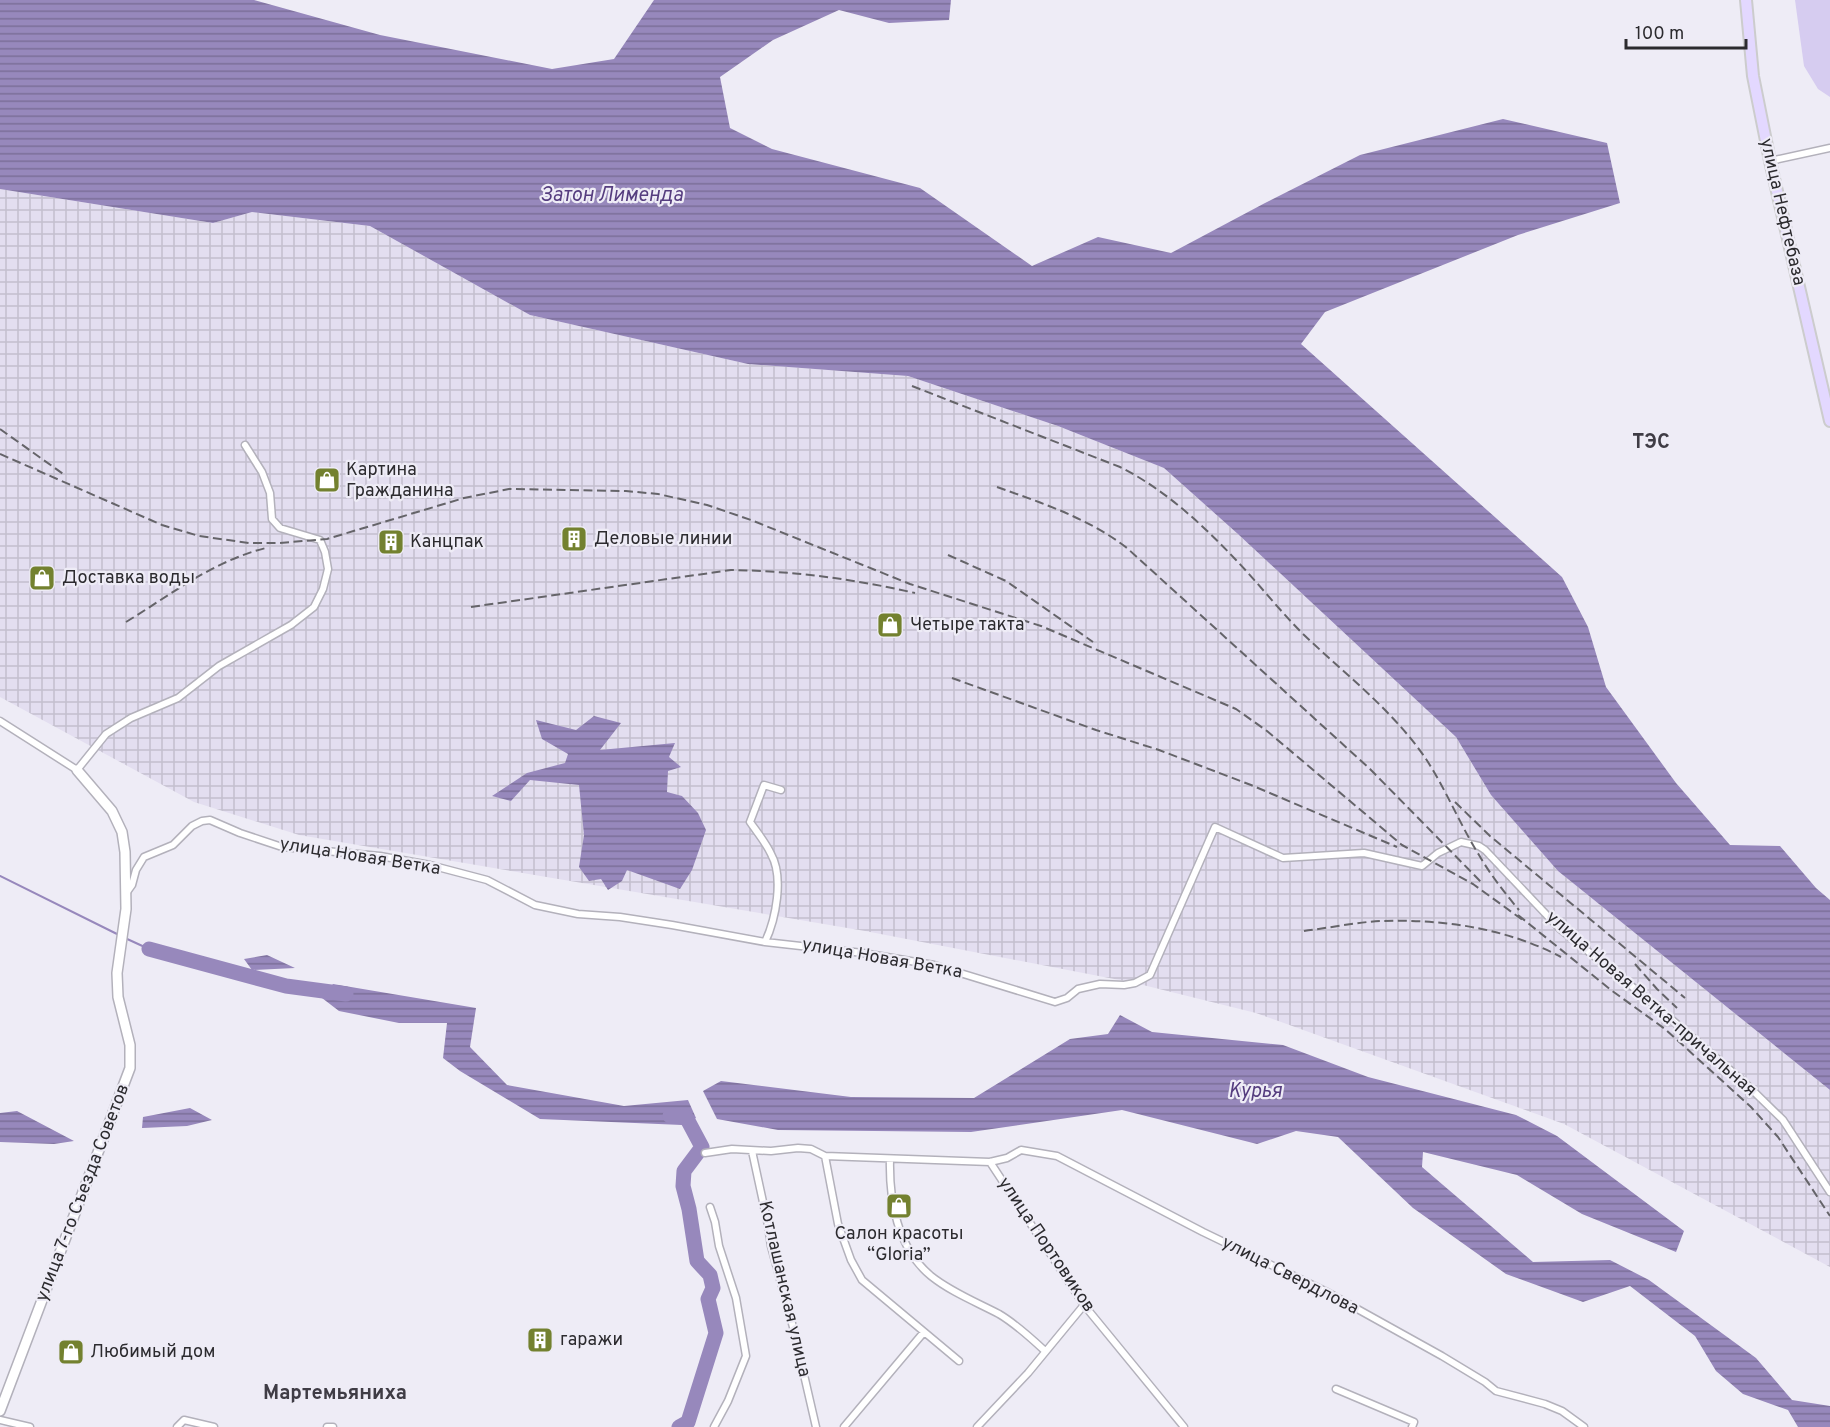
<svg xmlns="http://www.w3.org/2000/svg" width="1830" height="1427" viewBox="0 0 1830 1427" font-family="Overpass,sans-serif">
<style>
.industrial{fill:url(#industrial-grid)}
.grass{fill:#d6ccf0}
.water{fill:url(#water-rules)}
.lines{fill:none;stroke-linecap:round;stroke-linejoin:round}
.stream{stroke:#9788bc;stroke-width:2}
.river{stroke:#9788bc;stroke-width:15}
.street-casing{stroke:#b3b1bb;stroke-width:9}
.secondary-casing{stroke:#b3b1bb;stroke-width:12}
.primary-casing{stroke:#cccccd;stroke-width:14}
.street{stroke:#fff;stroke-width:6}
.secondary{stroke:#fff;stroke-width:9}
.primary{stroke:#e3d8ff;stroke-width:10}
.rail{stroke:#656469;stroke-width:2;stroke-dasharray:9 4.5;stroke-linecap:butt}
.labels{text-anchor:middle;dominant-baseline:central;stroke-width:4.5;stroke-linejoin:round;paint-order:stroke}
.street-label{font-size:18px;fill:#2c2b2f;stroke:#eeecf6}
.poi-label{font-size:18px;fill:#2c2b2f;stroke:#eeecf6;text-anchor:start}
.water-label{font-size:20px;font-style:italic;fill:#553d7f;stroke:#eeecf6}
.neighbourhood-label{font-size:20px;font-weight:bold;fill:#3f3c45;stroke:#eeecf6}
</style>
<defs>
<pattern id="industrial-grid" width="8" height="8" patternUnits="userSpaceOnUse" patternTransform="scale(1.5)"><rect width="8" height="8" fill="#e3def0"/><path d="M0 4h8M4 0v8" fill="none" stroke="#c3bfce"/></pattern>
<pattern id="water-rules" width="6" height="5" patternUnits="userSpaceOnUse" patternTransform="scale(1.5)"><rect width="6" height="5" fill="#9788bc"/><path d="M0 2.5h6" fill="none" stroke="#7b6f99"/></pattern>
</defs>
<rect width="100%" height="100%" fill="#eeecf6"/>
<path class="industrial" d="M0,189L213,223L252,212L370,226L530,315L748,364L908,376L1058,426L1164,468L1239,535L1456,737L1491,795L1558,871L1830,1090V1267L1564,1124L1256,1013L1135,983L865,931L299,835L194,802L0,697Z"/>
<path class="grass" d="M1795,0H1830V97L1818,89L1804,66Z"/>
<path class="water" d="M0,0H254L380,35L552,69L614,59L654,0H951L949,20L889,23L839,10L773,40L720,77L730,128L772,149L920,188L1032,266L1098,237L1171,253L1265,203L1360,155L1503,119L1607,143L1620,203L1518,235L1325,312L1301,344L1562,577L1588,627L1606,687L1676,783L1730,845L1780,846L1816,888L1830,900V1090L1558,871L1491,795L1456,737L1239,535L1164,468L1058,426L908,376L748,364L530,315L370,226L252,212L213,223L0,189Z
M594,716L621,723L600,750L675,743L669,757L681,767L668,771L667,792L682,796L698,813L706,830L692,870L680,889L627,870L622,881L608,890L601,879L589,881L579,867L584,835L579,785L530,780L511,801L492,796L527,773L565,763L568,754L542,739L536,720L576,730Z
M267,955L295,968L252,970L244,959Z
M333,984L476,1008L470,1047L507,1085L624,1106L688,1100L696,1118L682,1125L540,1119L460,1071L443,1058L447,1023H399L339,1011L322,998Z
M1120,1015L1152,1032L1283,1045L1368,1077L1516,1115L1557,1136L1684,1231L1676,1252L1582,1214L1517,1175L1423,1152L1422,1167L1533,1262L1610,1260L1649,1280L1756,1358L1792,1400L1830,1406V1427H1798L1788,1410L1743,1394L1716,1371L1695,1336L1630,1286L1583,1302L1506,1274L1413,1208L1338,1137L1296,1131L1257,1144L1122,1110L971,1132L778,1130L717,1119L703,1091L721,1081L851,1097L974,1098L1070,1039L1108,1034Z
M190,1108L212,1120L187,1126L142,1128L143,1117Z
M17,1111L74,1141L54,1144L0,1142V1113Z"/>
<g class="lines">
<path class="stream" d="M0,876L119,935
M125,938L149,949"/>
<path class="river" d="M149,949L286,986L346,994
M670,1116L686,1117L702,1147L684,1171L683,1186L689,1209L697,1261L710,1275L713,1288L708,1299L716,1333L688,1422L679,1427"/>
<defs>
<path id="street" d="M1770,161L1830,148
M0,721L77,770L106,734L131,718L178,698L219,666L291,625L314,607L323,589L328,569L325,552L320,540L280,528L272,519L270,493L262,472L245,445
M127,892L132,885L136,870L144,857L173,845L192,826L202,821L210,820L240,833L282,847L380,856L430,865L487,880L535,905L578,914L620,917L672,925L765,942C776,919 784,877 771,854C766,843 757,832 750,822L764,785L781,790
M765,942L863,953L934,965L1055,1002L1067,998L1078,989L1100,984L1124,985L1135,983L1150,975L1215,827L1283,858L1364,853L1422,866L1438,853L1461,842L1479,846L1485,850L1560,929L1649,1000L1743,1081L1783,1120L1830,1192
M752,1151L768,1225L771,1246L793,1327L816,1427
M705,1153L732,1149L771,1151L798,1148L811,1149L825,1156L990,1162L1007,1158L1021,1150L1057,1156L1203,1232L1325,1291L1442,1356L1485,1382L1496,1391L1545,1404L1562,1411L1584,1427
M825,1156L838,1224L851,1260L862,1280L959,1361
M890,1159C889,1200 897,1248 931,1276C951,1292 976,1302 999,1314C1016,1324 1031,1338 1045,1351
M990,1162L1084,1305L1184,1427
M710,1207L715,1222L719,1246L736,1298L746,1356L728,1401L714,1427
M1336,1389L1414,1422L1412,1427
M0,1420L30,1427
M177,1427L184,1420L214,1427
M327,1427H333
M844,1427L924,1332
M977,1427L1028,1373L1084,1305"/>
<path id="secondary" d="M0,1411L130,1068V1045L118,997L117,973L126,909L125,852L122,832L112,811L77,770"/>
<path id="primary" d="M1746,0L1753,76L1770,161L1830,421"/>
</defs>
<use href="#street" class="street-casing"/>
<use href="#secondary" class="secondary-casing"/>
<use href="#primary" class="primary-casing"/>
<use href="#street" class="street"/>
<use href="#secondary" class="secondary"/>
<use href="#primary" class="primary"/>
<path class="rail" d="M912,386L1120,467C1164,489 1202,524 1236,560C1259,584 1279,610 1303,634C1345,674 1390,708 1424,756C1445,787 1459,823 1479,855C1490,874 1504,892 1519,910
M0,429L66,476
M0,454L162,525L199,536L249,543H280L327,539L464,498L509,489L626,491L658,494L707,505L751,520L910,584L1041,626L1236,709L1267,731L1402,845L1473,884L1524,921
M997,487C1042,503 1088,518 1127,548L1370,769L1482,883
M948,555L1006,581L1093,642
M471,607L731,570C793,571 854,579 915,593
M126,622C172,594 213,561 266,548
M952,678L1096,730L1159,750L1251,785L1397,847
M1455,802L1490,836L1685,998
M1518,915L1611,990L1665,1029L1751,1107L1778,1137L1830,1216
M1304,931C1329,928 1356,922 1382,921C1443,919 1506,928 1561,957
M1635,964L1657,989L1677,1008"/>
</g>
<defs>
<symbol id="shop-square" viewBox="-11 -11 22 22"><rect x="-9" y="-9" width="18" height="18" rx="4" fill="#73812f" stroke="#eeecf6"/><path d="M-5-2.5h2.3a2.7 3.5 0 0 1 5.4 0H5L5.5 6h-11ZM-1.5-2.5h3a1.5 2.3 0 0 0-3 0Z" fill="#fff"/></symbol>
<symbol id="building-square" viewBox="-11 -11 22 22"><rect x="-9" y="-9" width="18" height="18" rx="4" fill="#73812f" stroke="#eeecf6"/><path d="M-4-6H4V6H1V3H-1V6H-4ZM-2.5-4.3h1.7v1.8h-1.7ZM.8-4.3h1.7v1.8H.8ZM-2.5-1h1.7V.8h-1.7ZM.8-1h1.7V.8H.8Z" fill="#fff"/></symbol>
</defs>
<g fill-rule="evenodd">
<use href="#shop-square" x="312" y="465" width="30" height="30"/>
<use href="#building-square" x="559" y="524" width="30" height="30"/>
<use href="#building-square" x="376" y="527" width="30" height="30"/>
<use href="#shop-square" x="27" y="563" width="30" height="30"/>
<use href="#shop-square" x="875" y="610" width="30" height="30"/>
<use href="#shop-square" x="884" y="1191" width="30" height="30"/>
<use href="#building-square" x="525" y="1325" width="30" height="30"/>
<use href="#shop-square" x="56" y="1337" width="30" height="30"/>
</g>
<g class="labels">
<g class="street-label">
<text transform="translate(1782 212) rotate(77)">улица Нефтебаза</text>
<text transform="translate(360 857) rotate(9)">улица Новая Ветка</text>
<text transform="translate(882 959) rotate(10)">улица Новая Ветка</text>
<text transform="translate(1651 1004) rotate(41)">улица Новая Ветка-причальная</text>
<text transform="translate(83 1193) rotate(-69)">улица 7-го Съезда Советов</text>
<text transform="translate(1046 1245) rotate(56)">улица Портовиков</text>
<text transform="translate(1290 1276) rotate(27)">улица Свердлова</text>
<text transform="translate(784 1289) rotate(77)">Котлашанская улица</text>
</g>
<g class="poi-label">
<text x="346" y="470">Картина<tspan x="346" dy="21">Гражданина</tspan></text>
<text x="594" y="539">Деловые линии</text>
<text x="410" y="542">Канцпак</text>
<text x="62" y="578">Доставка воды</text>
<text x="910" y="625">Четыре такта</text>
<text x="899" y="1234" text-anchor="middle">Салон красоты<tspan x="899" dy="21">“Gloria”</tspan></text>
<text x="560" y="1340">гаражи</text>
<text x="90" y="1352">Любимый дом</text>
</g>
<g class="water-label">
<text x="612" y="196">Затон Лименда</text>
<text x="1255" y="1092">Курья</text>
</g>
<g class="neighbourhood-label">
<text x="1651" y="443">ТЭС</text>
<text x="335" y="1394">Мартемьяниха</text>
</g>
</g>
<path d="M1626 39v9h120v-9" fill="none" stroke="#2c2b2f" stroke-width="3"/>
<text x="1635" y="39" font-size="18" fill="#2c2b2f" stroke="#eeecf6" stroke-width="4.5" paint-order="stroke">100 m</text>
</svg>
